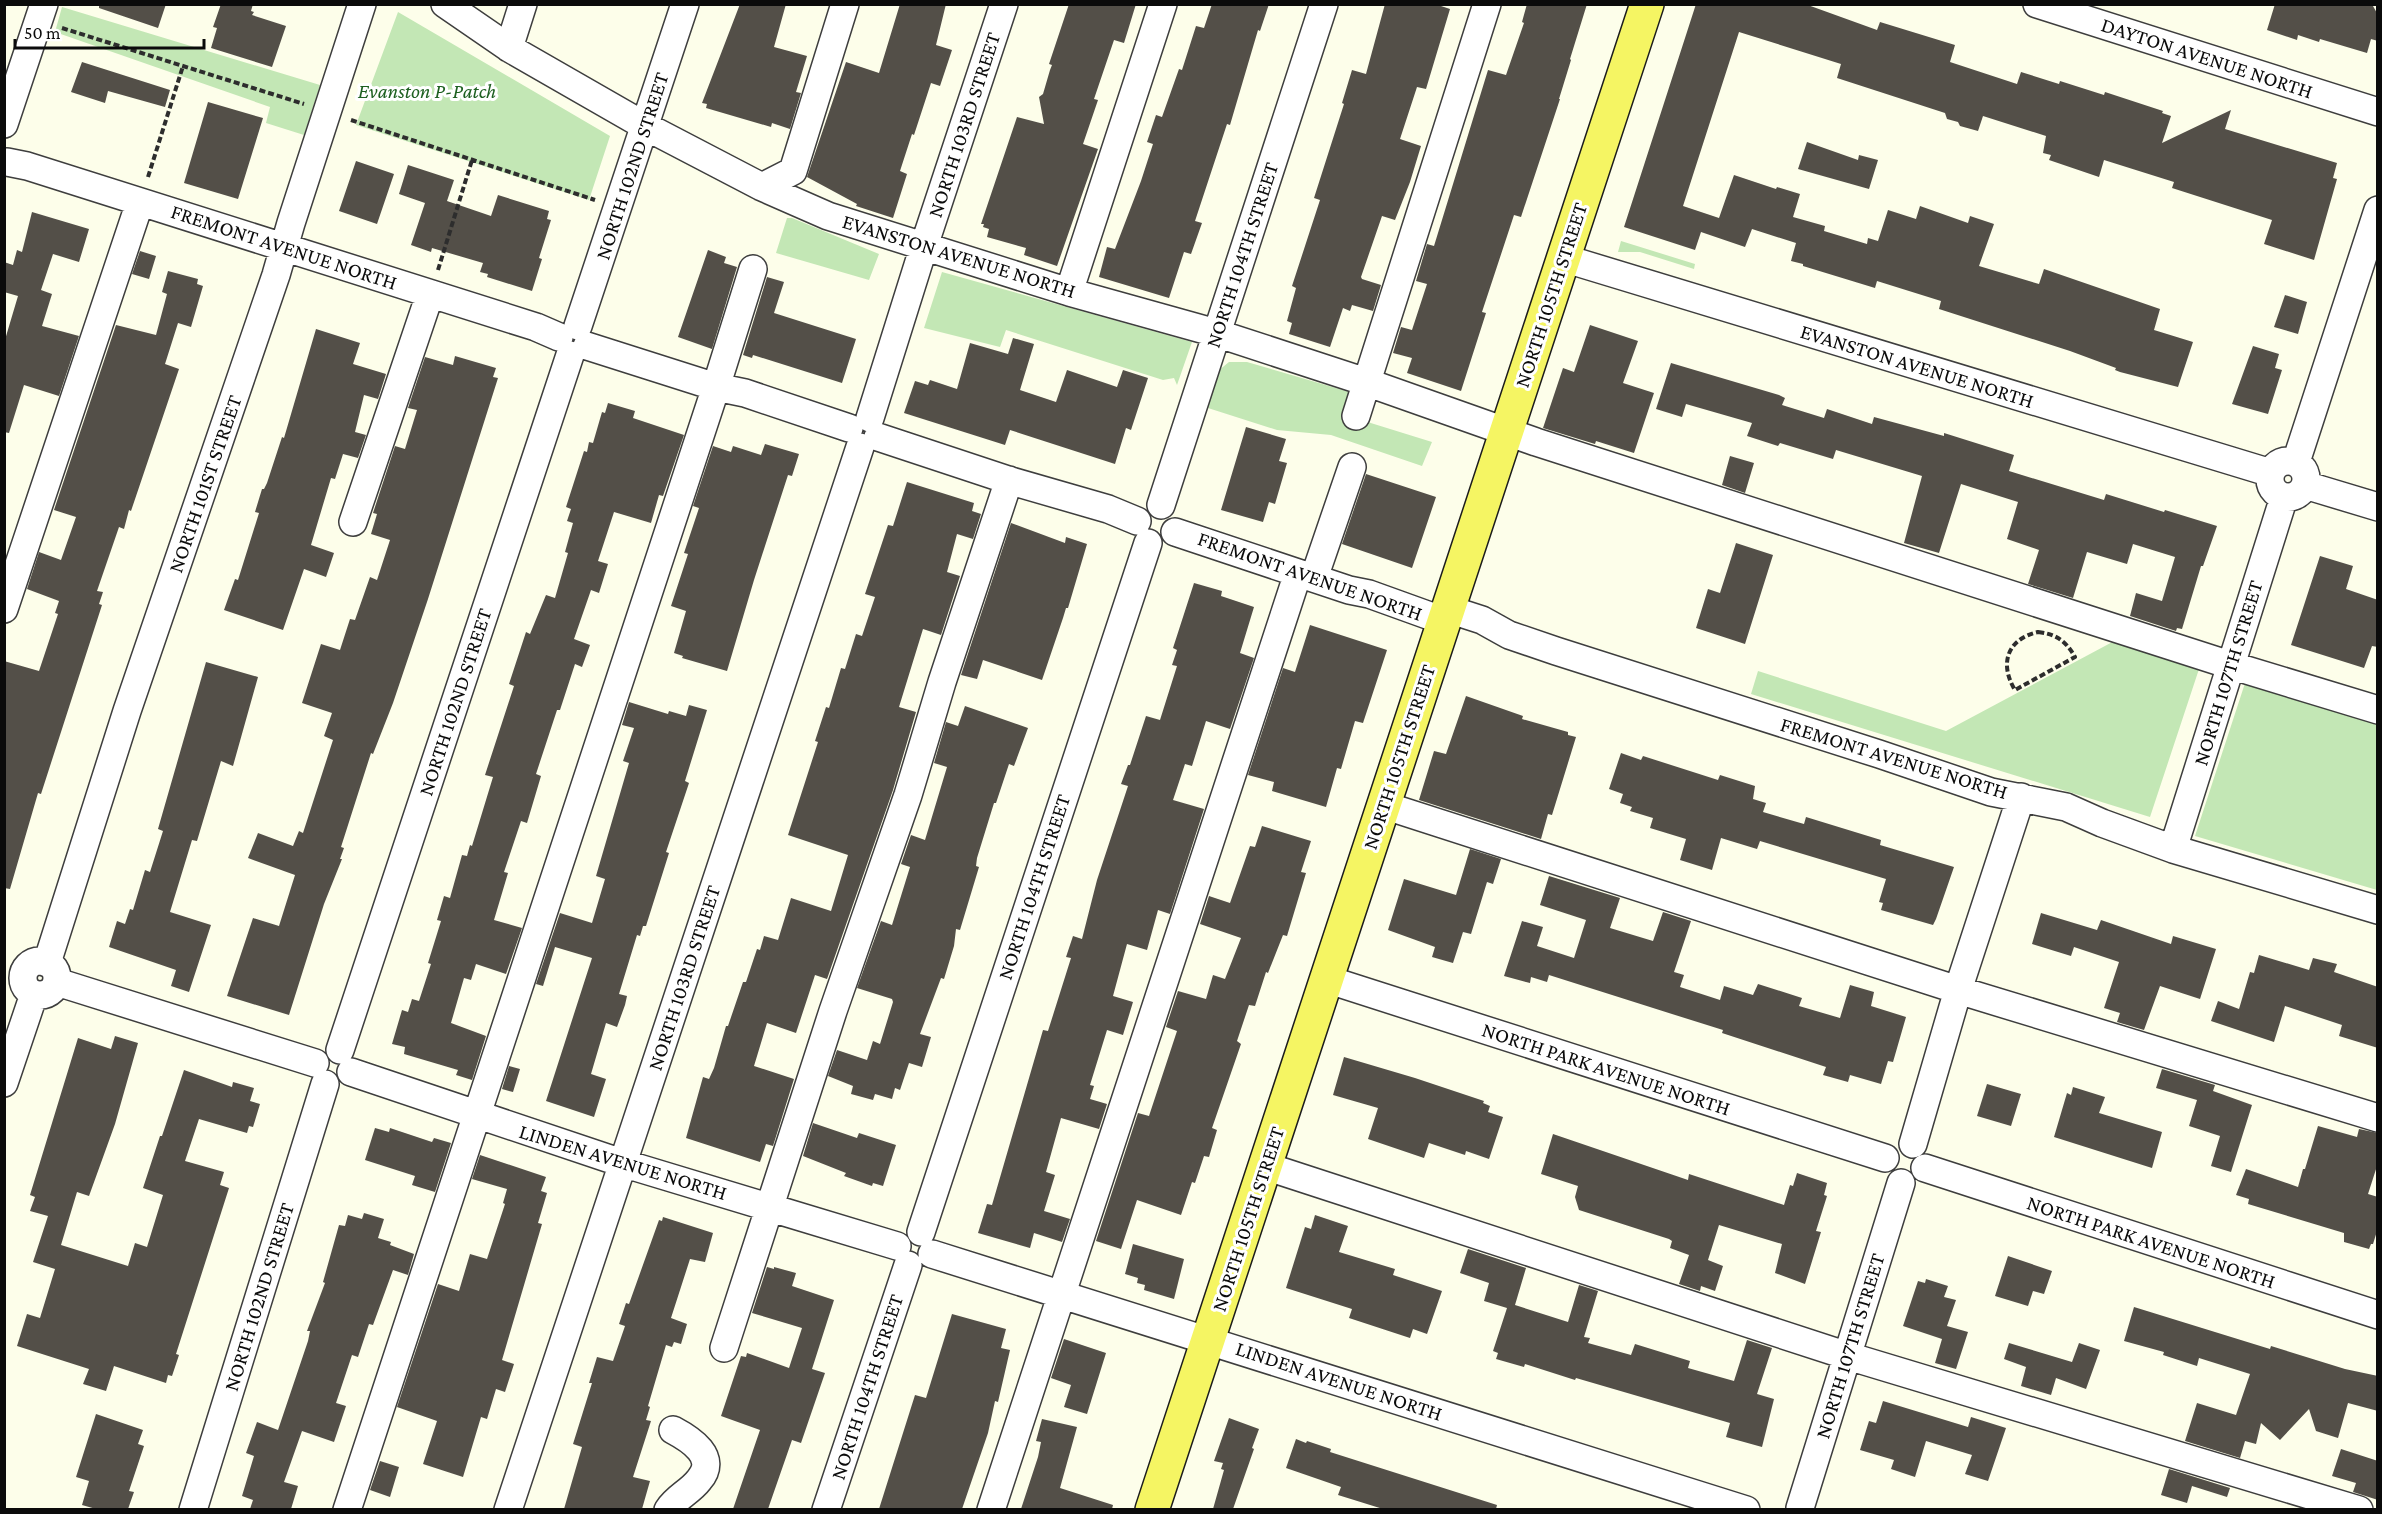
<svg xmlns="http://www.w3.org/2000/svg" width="2382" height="1514" viewBox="0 0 2382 1514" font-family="'Crimson Pro',serif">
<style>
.green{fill:#c3e7b5}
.building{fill:#534f48}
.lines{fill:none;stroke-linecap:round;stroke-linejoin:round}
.minor-casing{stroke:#3e3e3e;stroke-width:30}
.major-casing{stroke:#1c1c1c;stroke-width:36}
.path{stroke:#2d2d2d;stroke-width:4;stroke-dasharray:6 3;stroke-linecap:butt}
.minor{stroke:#fff;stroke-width:27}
.major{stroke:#f5f563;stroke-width:33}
.labels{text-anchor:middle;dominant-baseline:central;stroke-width:6;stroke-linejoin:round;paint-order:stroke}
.street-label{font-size:21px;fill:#0b0b0b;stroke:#fff}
.park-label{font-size:21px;font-style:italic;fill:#1e6021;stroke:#fff}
</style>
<rect width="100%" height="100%" fill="#fdfeea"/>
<path class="green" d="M62,7L320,85L304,135L266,123L270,107L55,32Z
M398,12L610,136L589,200L356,125Z
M787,218H792L879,254L869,280L776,253Z
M1621,241L1695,264L1694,269L1640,252H1618Z
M942,272L1192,342L1177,385L1174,378L1163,380L1006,330L1000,347L924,328Z
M1229,362H1247L1353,393L1345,415L1432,442L1422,466L1331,435L1277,430L1208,408L1218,371Z
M2118,639L2201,663L2150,817L1751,694L1758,671L1946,731Z
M2247,677L2377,718V890L2195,836Z"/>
<path class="building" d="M99,4H166L158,28L99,8Z
M221,4H253L251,11L254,12L252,15L286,26L272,67L211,48L217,28L213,27Z
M740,4H786L774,47L807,56L796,92L801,93L790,129L772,123L771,127L706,108L707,104L702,103Z
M900,4H946L936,45L952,50L940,86L931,83L914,135L912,134L900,171L907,174L893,218L856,206L857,204L807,177L846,62L879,73Z
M1069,4H1136L1124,43L1114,40L1094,99L1098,100L1083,144L1098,149L1057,266L1024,255L1026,248L987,237L989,229L983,227L984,224H981L1017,117L1044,124L1039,97L1043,94L1050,70L1052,65L1049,64Z
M1212,4H1269L1260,31L1258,30L1230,125L1227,124L1195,221L1202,223L1191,254L1184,252L1169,298L1099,277L1107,247L1115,249L1141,181L1153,144L1147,142L1156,115L1162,117L1179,69L1182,70L1196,26L1204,28Z
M1385,4H1435L1450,9L1426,89L1417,87L1400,139L1421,146L1410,182L1395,220L1382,216L1361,277L1362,279L1381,285L1373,311L1352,305L1350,311L1343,308L1330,347L1289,334L1292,323L1287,321L1296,288L1292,286L1320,200L1314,198L1344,104L1342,103L1352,70L1366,74Z
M1527,4H1587L1570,59L1571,60L1559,99H1560L1521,217L1514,215L1482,312L1486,313L1461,391L1407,373L1412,358L1393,353L1401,327L1412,330L1427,284L1416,281L1427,244L1434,246L1488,70L1506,75L1524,23L1522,22Z
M1696,4H1805L1877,30L1880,22L1955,45L1950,62L2017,84L2021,72L2059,84L2060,81L2104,95L2105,92L2163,111L2162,113L2171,116L2162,143L2231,110L2225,129L2337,163L2333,178L2337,179L2314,260L2264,244L2272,220L2172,188L2174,182L2104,160L2099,177L2049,160L2051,155L2043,153L2046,136L1983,116L1978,131L1960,126L1958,122L1947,119L1945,113L1837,78L1841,64L1739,32L1683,206L1719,218L1734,175L1776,189L1777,187L1800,194L1793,217L1825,226L1824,231L1867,244L1868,238L1878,241L1888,210L1916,219L1920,206L1968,223L1970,216L1994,224L1979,266L2039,284L2044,269L2160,309L2154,330L2193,342L2178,387L2120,372L2115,370L2116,368L2070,351L1939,309L1941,301L1877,281L1875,288L1803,266V264L1791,261L1796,243L1752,229L1745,247L1701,232L1695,250L1624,227Z
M2275,4L2373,6L2378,15V41L2371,39L2367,53L2320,39L2319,42L2298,35L2297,40L2267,30Z
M82,62L170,90L165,107L108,91L105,103L71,92Z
M208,102L263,118L238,199L184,183Z
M1807,142L1858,160L1859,155L1878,160L1869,189L1798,169Z
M356,161L394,174L377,224L339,211Z
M408,165L454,180L447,201L491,216L498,195L549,211L547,219L551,220L539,258L542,259L532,291L487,277L488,274L480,272L483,263L432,248L431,252L411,245L425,203L399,194Z
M32,212L89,229L79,262L53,254L41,290L52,294L42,326L79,336L59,396L24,385L9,433L4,432V343L18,296L4,292V262L13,265L17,250L22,252Z
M708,250L726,257L724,263L737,267L712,349L678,337Z
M140,251L156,256L149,279L132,274Z
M168,271L198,279L197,284L203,286L191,327L178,323L165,364L179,369L131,511L129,510L124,529L119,527L97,591L103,592L99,604L102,605L41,794L38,793L10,889L4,888V661L39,671L58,614L55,613L59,601L27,589L39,552L61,560L76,517L54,510L116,325L156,335L167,294L162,292Z
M767,277L784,282L774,313L856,339L842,383L753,355L752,358L743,355Z
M2285,295L2307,302L2298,334L2274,327Z
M1590,325L1638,341L1623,383L1654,393L1634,453L1596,441L1595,444L1543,428L1563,368L1574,372Z
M316,329L360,343L353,364L386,374L378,399L364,395L355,432L366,435L358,458L343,454L335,479L331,478L311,545L334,553L326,577L304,569L283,630L224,610L235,579L238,580L259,513L255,512L262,489H264L267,483L282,437L284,438Z
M1013,338L1034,344L1020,390L1056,402L1067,370L1117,387L1123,370L1148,378L1131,430L1126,428L1115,464L1010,430L1005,445L904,413L915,381L928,385L930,380L957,389L970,343L1008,354Z
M2253,346L2279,354L2275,368L2282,370L2268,414L2232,404Z
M455,356L496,368L493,377L498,378L428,599L393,703L373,754L371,753L341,847L344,848L340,859H342L324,904L289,1015L227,996L253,918L279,926L295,875L248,858L258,833L293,846L299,831L303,833L333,740L324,736L332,713L302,703L321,644L340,650L350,619L355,620L370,577L377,580L390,540L371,534L377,514L373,513L395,446L405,449L417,410L408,408L425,357L453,365Z
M1671,363L1779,395L1785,398L1782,405L1824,418L1827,409L1872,424L1874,417L1944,436V433L2014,455L2009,471L2104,500L2106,494L2164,512L2165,510L2217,526L2203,566H2201L2182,629L2177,628L2176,631L2130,616L2136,593L2162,601L2175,557L2133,544L2127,564L2087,552L2073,598L2028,584L2039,550L2007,539L2018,502L1961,484L1939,553L1904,543L1922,476L1836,450L1833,459L1780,443L1778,446L1747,436L1752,423L1686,404L1682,417L1656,409Z
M608,403L635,411L633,418L684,435L663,496L659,495L651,523L614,512L598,561L608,564L599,593L591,590L574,639L590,645L582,667L575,664L560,710H557L536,774L541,776L527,823L521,821L504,872L508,873L494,920L522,928L506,974L476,964L471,980L464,978L451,1023L486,1036L472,1080L456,1075L458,1070L404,1054L405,1047L392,1044L402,1010L408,1012L412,999L419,1001L431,964L428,963L441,921L437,920L444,896L450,898L462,855L467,856L470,845L472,846L493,777L485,775L514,686L509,684L526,632L530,634L546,595L555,598L568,553L565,552L573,523L567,521L571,509L566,507L584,451L587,452L589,442L593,443L602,412L605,413Z
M1246,427L1286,439L1279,461L1287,463L1275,504L1269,502L1263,522L1221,510Z
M765,444L799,454L792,476L788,475L754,580L727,671L682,658L683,656L674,653L686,611L671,606L688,554L684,553L699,508L693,506L713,446L731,452L733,446L761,455Z
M1730,456L1754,463L1745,493L1722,485Z
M1366,474L1436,497L1412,568L1342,544Z
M907,482L974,503L972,511L981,514L973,539L957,534L947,572L960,576L941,635L923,629L899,707L916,712L893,790L827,979L815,975L796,1033L767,1023L754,1066L794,1079L773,1146L766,1144L760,1162L686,1138L703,1077L709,1079L714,1068L726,1026H728L743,982H746L757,949L760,950L764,936L778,940L791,898L831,911L848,855L788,835L818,742L815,741L826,707L829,708L841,668L845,669L856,634L862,636L875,597L865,594L888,525L893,526Z
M1011,523L1065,543L1066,537L1087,544L1068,608H1066L1063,618L1042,680L983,660L977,679L961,675Z
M1736,543L1773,555L1745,644L1696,628L1708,589L1720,593Z
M2320,556L2353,566L2346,589L2378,600V647L2372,646L2364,668L2291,645Z
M1194,583L1222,591L1221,596L1254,607L1240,653L1254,658L1230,729L1206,721L1192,766L1185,764L1173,800L1204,809L1170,914L1158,910L1147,950L1127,944L1113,996L1133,1002L1123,1035L1107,1030L1090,1085L1094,1086L1090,1099L1107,1104L1099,1129L1061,1118L1046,1172L1055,1175L1044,1211L1070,1219L1062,1242L1034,1233L1030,1248L978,1233L987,1204L992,1205L1043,1030L1048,1031L1071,958L1066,957L1073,936L1082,939L1097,880L1128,786L1121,784L1128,765H1130L1146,716L1160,720L1177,666L1172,665L1177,650L1173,648Z
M1310,625L1387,650L1363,723L1355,721L1341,769L1337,768L1326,807L1272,791L1274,782L1248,775L1283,668L1295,672Z
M206,662L258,677L233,766L221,761L197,841L192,840L170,912L211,925L189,992L171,986L176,970L109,947L117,921L125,924L130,909L133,910L145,870L150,872L163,831L158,829Z
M1466,696L1523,716L1522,719L1568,732V735L1576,737L1552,815L1548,814L1541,839L1419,800L1434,751L1446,754Z
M629,702L668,714L669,711L686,716L689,705L707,710L685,781L689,783L666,852L669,853L646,926H643L640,936L637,935L619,994L627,996L625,1005L617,1027L606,1023L591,1074L606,1079L594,1117L546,1101L592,958L555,947L543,986L536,984L560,913L592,923L605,879L596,876L629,763L623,761L634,728L622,725Z
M965,706L1028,728L1014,766L1009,764L996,803H994L977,858L976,866L979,867L960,930L956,929L954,946L944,979L941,978L920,1034L931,1037L922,1067L909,1063L900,1090L895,1088L892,1099L875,1094L873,1100L851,1094L853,1086L828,1076L837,1050L867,1060L873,1041L880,1044L893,1002L892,999L857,988L881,921L892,925L910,867L901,864L911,835L925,840L947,767L934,763L946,722L958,726Z
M1621,753L1641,760L1643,756L1718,780L1720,775L1755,786L1753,799L1766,803L1763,812L1804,824L1806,817L1881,840L1880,845L1954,867L1936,919L1933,925L1881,910L1883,903L1879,902L1886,879L1760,841L1757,849L1721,838L1712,870L1680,860L1686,839L1650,828L1653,818L1630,811L1632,807L1620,803L1623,794L1609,789Z
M1262,826L1311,841L1301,872L1306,873L1287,936L1283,935L1268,973L1266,972L1255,1006L1249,1005L1237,1041L1241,1044L1212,1128L1217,1130L1209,1157L1204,1156L1195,1183L1192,1182L1181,1215L1137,1200L1121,1249L1096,1241L1138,1113L1149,1116L1177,1031L1166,1027L1178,991L1206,999L1213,975L1225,979L1241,938L1200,924L1209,896L1230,903L1250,846L1255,847Z
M1470,849L1501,859L1493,884L1487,882L1471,934L1463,932L1453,963L1432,957L1435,947L1388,930L1404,879L1456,895Z
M1549,876L1620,898L1610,928L1653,941L1663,912L1691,921L1674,972L1684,975L1680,987L1720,1000L1724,986L1753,995L1758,984L1802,998L1799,1006L1840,1018L1850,985L1874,992L1871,1006L1906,1017L1893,1062L1888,1061L1881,1084L1850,1075L1848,1082L1823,1075L1826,1067L1722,1033L1723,1030L1672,1014L1549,975L1547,982L1531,977L1530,983L1504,976L1522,921L1543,927L1537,946L1574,958L1586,920L1540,905Z
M2041,913L2097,930L2101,920L2171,944L2173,936L2216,949L2200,999L2160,986L2144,1030L2117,1022L2120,1013L2104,1008L2119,962L2074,947L2071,956L2032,944Z
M2259,955L2309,970L2313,958L2337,964L2334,972L2378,987V1048L2339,1036L2342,1025L2285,1006L2274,1042L2211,1021L2218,1001L2239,1009L2250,972L2254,973Z
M115,1036L138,1043L115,1124L89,1196L77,1192L61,1245L128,1266L135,1243L147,1247L163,1195L143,1188L160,1136H162L184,1070L232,1087L233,1082L254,1088L250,1101L260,1104L253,1127L249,1126L247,1133L199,1119L185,1161L224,1172L220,1185L229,1188L176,1354L179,1355L172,1376L168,1375L166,1383L114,1366L106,1391L83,1384L89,1369L17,1346L27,1314L40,1318L55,1269L33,1262L48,1216L30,1211L35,1197L30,1195L78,1038L111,1049Z
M1344,1057L1415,1078L1484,1101L1483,1103L1490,1106L1488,1112L1503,1117L1489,1159L1466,1151L1465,1155L1429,1143L1424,1158L1368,1139L1378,1108L1333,1095Z
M509,1066L520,1069L513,1092L502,1089Z
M2162,1069L2215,1085L2213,1091L2252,1105L2231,1172L2211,1166L2220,1136L2189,1126L2197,1100L2156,1088Z
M1987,1084L2021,1094L2011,1126L1977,1116Z
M2073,1087L2105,1097L2099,1113L2162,1132L2152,1168L2054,1137L2067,1093L2071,1095Z
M813,1123L857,1138L859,1133L896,1145L883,1186L873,1183L872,1186L844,1176L846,1173L803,1156Z
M2318,1126L2357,1137L2359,1129L2378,1133V1163L2368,1194L2378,1197V1228L2373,1244H2371L2369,1249L2344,1242V1233L2248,1204L2249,1199L2236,1195L2246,1169L2298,1187L2303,1169H2305Z
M375,1128L389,1132L390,1128L432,1142L434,1138L451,1143L435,1192L412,1185L415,1176L365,1160Z
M1553,1134L1688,1180L1689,1174L1784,1205L1790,1185L1793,1186L1797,1173L1827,1183L1824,1195L1827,1196L1816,1231L1821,1232L1805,1284L1775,1273L1782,1244L1719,1225L1708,1260L1723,1266L1715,1291L1701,1286L1700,1291L1679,1284L1689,1255L1670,1248L1672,1241L1669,1239L1579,1210L1575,1197L1578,1186L1541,1174Z
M480,1155L546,1177L541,1191L547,1193L538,1223L542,1224L502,1360L514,1364L505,1392L496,1389L487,1419L481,1417L463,1477L423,1464L437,1421L397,1407L438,1284L459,1291L470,1254L487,1259L505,1204L503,1203L507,1189L472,1179Z
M364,1213L384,1219L378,1238L391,1242L390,1245L414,1254L408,1275L393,1270L373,1325L369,1324L358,1357L352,1355L336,1403L346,1406L334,1442L302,1431L284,1482L298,1486L291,1509H250L253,1500L242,1496L254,1456L246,1453L257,1422L278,1430L308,1341L310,1331H307L325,1283L323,1282L339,1225L345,1226L348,1215L362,1219Z
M1315,1215L1348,1226L1339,1252L1395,1269L1393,1275L1442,1291L1427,1334L1413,1329L1410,1338L1349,1318L1352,1309L1286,1288L1305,1227L1311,1229Z
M663,1217L713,1233L705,1262L690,1259L671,1318L687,1324L681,1344L674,1342L672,1347L666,1345L648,1406L650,1407L646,1420L651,1421L633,1477L650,1481L642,1509H564L582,1447L573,1444L592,1383H589L597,1357L613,1361L625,1326L619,1324L626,1303L629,1304L659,1220L662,1221Z
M1133,1244L1184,1259L1174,1299L1144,1290L1145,1285L1137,1283L1138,1278L1125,1274Z
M1468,1249L1526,1268L1515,1305L1568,1322L1579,1285L1598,1291L1584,1337L1590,1338L1588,1343L1631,1355L1635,1344L1690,1361L1688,1368L1734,1381L1747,1340L1772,1348L1757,1394L1774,1399L1762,1447L1726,1437L1730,1423L1576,1378L1575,1380L1525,1364L1524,1367L1496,1359L1498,1353L1493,1351L1507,1308L1484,1301L1489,1283L1460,1273Z
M2008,1256L2052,1271L2044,1294L2033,1291L2028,1306L1995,1296Z
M767,1267L774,1269V1267L796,1273L792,1286L834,1300L812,1369L825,1373L801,1443L792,1440L768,1509H733L760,1430L721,1416L741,1356L746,1357L747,1353L789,1368L802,1328L752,1313Z
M1926,1279L1948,1286L1944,1297L1956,1300L1947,1326L1968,1332L1956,1369L1935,1363L1942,1339L1903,1326L1918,1281L1925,1283Z
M2134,1307L2270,1349L2271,1346L2345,1369L2378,1376V1411L2348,1403L2338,1438L2316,1431L2309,1409L2280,1440L2261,1423L2256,1444L2245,1441L2240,1458L2185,1441L2197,1403L2236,1415L2250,1374L2199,1358L2197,1366L2163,1355L2164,1352L2124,1341Z
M952,1314L1006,1329L1001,1348L1010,1350L998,1402L995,1401L988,1433L962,1509H879L915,1395L926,1398Z
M1064,1339L1106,1353L1087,1414L1064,1407L1071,1385L1051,1378Z
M2009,1343L2072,1362L2079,1343L2100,1350L2086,1389L2056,1378L2051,1395L2021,1386L2026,1367L2004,1359Z
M1883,1401L1968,1427L1971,1417L2006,1428L1988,1481L1965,1474L1972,1455L1926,1441L1915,1477L1891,1469L1894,1460L1860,1450L1869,1421L1876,1423Z
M96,1414L143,1430L138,1444L144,1446L129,1491L134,1492L128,1509H96L82,1505L89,1481L76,1477Z
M1229,1418L1259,1429L1252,1448L1254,1449L1233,1509H1213L1224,1470L1221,1469L1223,1463L1214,1461Z
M1042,1419L1077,1427L1060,1488L1113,1505L1112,1509H1021L1038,1457L1041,1442L1036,1441Z
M1296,1439L1306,1443L1307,1441L1331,1449L1330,1452L1497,1505L1496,1509H1383L1338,1495L1341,1487L1286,1468Z
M2341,1449L2378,1461V1500L2353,1492L2356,1483L2332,1476Z
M380,1461L399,1467L390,1497L370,1490Z
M2169,1469L2230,1488L2227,1497L2192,1486L2187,1503L2161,1495Z"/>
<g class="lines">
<defs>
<path id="minor" d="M445,4L509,48L645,126L762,187L828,216L1069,292L1216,333L1366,382L1536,442L2230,665L2378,710
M2037,4L2378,112
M509,48L523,4
M4,124L44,4
M7,162L27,166L536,327L559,337
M762,187L793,171L845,4
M1563,258L2271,473
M1069,292L1163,4
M578,326L685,4
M587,346L716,387L745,393L849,428
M1356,416L1487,4
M870,418L924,246L1004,4
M878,437L1011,481L1108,509L1137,521
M2270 479a18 18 0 1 1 36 0a18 18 0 1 1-36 0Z
M2296,462L2378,210
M2305,485L2378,507
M1161,505L1324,4
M353,522L430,294
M1175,532L1349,590L1369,594L1444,621
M1314,578L1352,467
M4,609L140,202
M1448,609L1482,620L1509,635L1556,651L1879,754L1991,792L2066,807L2102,823L2173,849L2378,910
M1383,805L1958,990L2378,1118
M2173,849L2284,497
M23 978a17 17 0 1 1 34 0a17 17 0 1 1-34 0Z
M47,963L127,711L276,275L291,223L362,4
M1326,979L1885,1158
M57,982L315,1063
M340,1050L570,355
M351,1072L622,1163L897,1246
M4,1083L34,994
M1913,1144L1958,990L2021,797
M1265,1166L1848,1356L2359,1510
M1925,1168L2378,1315
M921,1232L1148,543
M932,1254L1746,1510
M724,1348L833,1011L908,795L942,682L1009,480
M1800,1508L1901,1183
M193,1510L325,1084
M347,1510L716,387L753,269
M508,1510L860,447
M668,1510C676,1497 690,1492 699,1480C719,1457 690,1439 673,1430
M826,1510L908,1265
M991,1510L1298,573"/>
<path id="major" d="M1152,1510L1647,4"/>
</defs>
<use href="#minor" class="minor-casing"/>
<use href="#major" class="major-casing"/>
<path class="path" d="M62,28L304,104
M351,120L595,200
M148,177L183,66
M438,270L472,160
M2038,632C2056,634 2066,641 2075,657L2015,690C1999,664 2007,639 2038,632Z"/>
<use href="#minor" class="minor"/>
<use href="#major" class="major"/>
</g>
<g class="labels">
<g class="street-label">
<text transform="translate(2207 58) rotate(18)">DAYTON AVENUE NORTH</text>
<text transform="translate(964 125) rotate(-72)">NORTH 103RD STREET</text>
<text transform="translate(632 166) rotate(-72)">NORTH 102ND STREET</text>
<text transform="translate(284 247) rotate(18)">FREMONT AVENUE NORTH</text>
<text transform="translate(1242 255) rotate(-72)">NORTH 104TH STREET</text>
<text transform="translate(959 256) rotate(17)">EVANSTON AVENUE NORTH</text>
<text transform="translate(1551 295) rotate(-72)">NORTH 105TH STREET</text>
<text transform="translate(1917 366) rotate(17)">EVANSTON AVENUE NORTH</text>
<text transform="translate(205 484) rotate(-71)">NORTH 101ST STREET</text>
<text transform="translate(1310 576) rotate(19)">FREMONT AVENUE NORTH</text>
<text transform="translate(2228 673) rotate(-73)">NORTH 107TH STREET</text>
<text transform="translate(455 702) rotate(-72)">NORTH 102ND STREET</text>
<text transform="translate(1399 757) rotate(-72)">NORTH 105TH STREET</text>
<text transform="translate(1894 758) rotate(17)">FREMONT AVENUE NORTH</text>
<text transform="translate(1034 887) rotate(-72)">NORTH 104TH STREET</text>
<text transform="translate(684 978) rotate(-72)">NORTH 103RD STREET</text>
<text transform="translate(1606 1069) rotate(18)">NORTH PARK AVENUE NORTH</text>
<text transform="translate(623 1162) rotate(17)">LINDEN AVENUE NORTH</text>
<text transform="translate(1248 1219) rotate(-72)">NORTH 105TH STREET</text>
<text transform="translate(2151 1242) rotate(18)">NORTH PARK AVENUE NORTH</text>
<text transform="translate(259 1297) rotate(-73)">NORTH 102ND STREET</text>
<text transform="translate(1850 1346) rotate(-73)">NORTH 107TH STREET</text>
<text transform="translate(1339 1381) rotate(18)">LINDEN AVENUE NORTH</text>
<text transform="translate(867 1387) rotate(-72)">NORTH 104TH STREET</text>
</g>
<g class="park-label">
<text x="427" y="91">Evanston P-Patch</text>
</g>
</g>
<rect width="2382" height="1514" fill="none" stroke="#0b0b0b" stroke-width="12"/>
<path d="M15 39v9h189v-9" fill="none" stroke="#0b0b0b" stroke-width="3"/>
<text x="24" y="39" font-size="18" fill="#0b0b0b" stroke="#ffffff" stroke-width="4.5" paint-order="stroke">50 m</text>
</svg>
